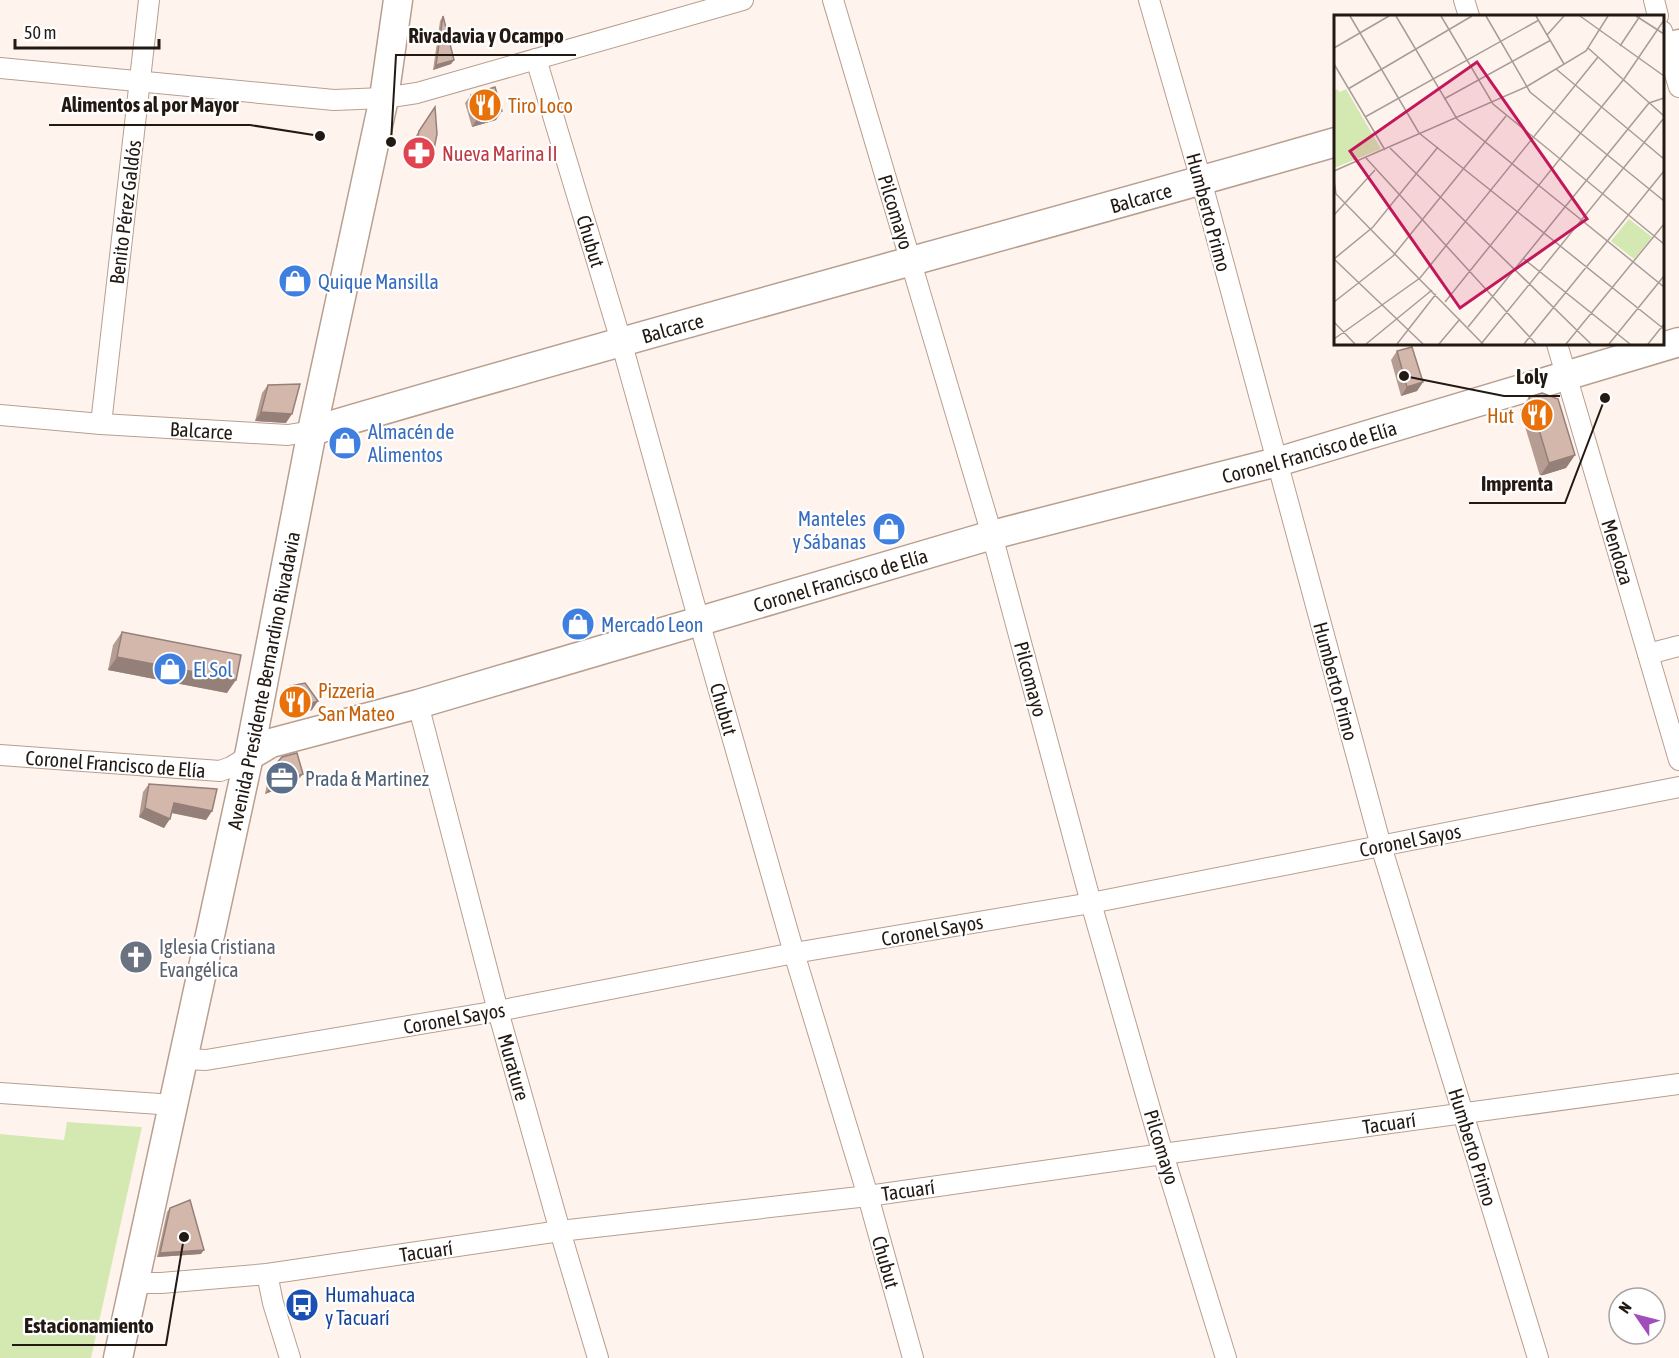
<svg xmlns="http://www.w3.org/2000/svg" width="1679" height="1358" viewBox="0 0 1679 1358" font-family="'Asap Condensed',sans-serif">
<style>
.green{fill:#d4e9b1}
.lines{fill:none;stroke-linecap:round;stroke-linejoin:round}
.street-casing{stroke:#b89f8f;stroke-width:22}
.secondary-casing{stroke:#b89f8f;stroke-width:31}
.street{stroke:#fff;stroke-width:20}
.secondary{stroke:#fff;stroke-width:28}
.wall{fill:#b69d93}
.shaded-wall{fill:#948078}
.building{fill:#d4b7ab;stroke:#948078;stroke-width:1.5}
.labels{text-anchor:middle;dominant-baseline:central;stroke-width:4.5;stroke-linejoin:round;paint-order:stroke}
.food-label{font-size:20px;fill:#c56008;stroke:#fff;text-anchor:start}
.health-label{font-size:20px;fill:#be3a42;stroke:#fff;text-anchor:start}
.street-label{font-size:20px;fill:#221913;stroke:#fff}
.shop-label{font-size:20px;fill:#366cbe;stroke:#fff;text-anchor:start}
.service-label{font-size:20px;fill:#4e5e75;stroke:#fff;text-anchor:start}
.worship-label{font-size:20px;fill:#5b616d;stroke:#fff;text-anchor:start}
.transit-label{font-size:20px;fill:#164399;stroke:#fff;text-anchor:start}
.inset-road{fill:none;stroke:#a79c96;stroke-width:1.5}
.view{fill:#c2185b;fill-opacity:0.15;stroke:#c2185b;stroke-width:3}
.inset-edge{fill:none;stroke:#221913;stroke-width:3}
.leader{fill:none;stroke:#221913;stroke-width:2}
.callout-dot{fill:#221913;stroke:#fff;stroke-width:2}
.callout-label{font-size:21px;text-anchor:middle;font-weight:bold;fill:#221913;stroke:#fff;stroke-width:4.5;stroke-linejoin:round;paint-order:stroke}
</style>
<rect width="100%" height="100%" fill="#fff4ed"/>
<path class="green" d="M67,1122L142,1127L91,1358H0V1134L64,1140Z"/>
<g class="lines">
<defs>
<g id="street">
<path d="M833,0L992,535L1091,903L1163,1154L1226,1358"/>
<path d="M1149,0L1201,180L1381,846L1538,1358"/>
<path d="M1464,0L1469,16"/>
<path d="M1654,0L1658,16"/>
<path d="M1662,31L1679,87"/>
<path d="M536,59L621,341L699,621L794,953L868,1196L913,1358"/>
<path d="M0,68L334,100L384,98L417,93L743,0"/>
<path d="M1557,344L1679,760"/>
<path id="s1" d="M0,415L101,424L288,435L312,431"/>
<path d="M101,424L149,0"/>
<path d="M1648,654L1679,646"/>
<path d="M418,704L498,1011L560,1231L598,1358"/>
<path id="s2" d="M0,755L220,771L231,767L249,756"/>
<path d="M184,1059L206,1060L498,1011L794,953L1091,903L1679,787"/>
<path d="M0,1093L174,1105"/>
<path d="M267,1274L273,1303L290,1358"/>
<path d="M135,1283H161L267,1274L560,1231L868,1196L1163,1154L1679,1084"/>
</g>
<g id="secondary">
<path d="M1662,49L1679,44"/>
<path id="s3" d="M312,431C652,330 995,240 1336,142"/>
<path id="s4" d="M249,756L271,743L418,704L992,535L1277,462L1679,342"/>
<path id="s5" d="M118,1358L249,756L312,431L384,98L398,0"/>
</g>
</defs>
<use href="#street" class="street-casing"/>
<use href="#secondary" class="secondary-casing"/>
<use href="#street" class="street"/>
<use href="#secondary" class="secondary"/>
</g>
<path class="wall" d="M443,16L454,60L451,64L433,70L440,21Z
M471,95L496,120L472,127L465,103Z
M435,107L432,159L426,168L407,164L413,140Z
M1397,351L1423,382L1417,391L1401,396L1391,360Z
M268,385L286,423L255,421L262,393Z
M1529,397L1575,455L1566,468L1540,476L1520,410Z
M122,632L227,693L108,670L113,645Z
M290,686L312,710L300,714H286L284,695Z
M275,765L296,782L265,794L269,774Z
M149,784L212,811L206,820L171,813L164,828L139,817L143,792Z
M170,1208L201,1254L157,1257L167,1212Z"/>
<path class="shaded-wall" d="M454,60L451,64L433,70L436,65Z
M502,111L496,120L472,127L478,118Z
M414,155L432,159L426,168L407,164Z
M1423,382L1417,391L1401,396L1407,387Z
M261,412L292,414L286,423L255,421Z
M1575,455L1566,468L1540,476L1549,463Z
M117,657L236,680L227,693L108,670Z
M318,701L312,710L300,714H286L292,705Z
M303,774L296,782L265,794L272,785Z
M174,803L212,811L206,820L168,812Z
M145,808L170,819L164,828L139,817Z
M204,1250L201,1254L157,1257L160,1253Z"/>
<path class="building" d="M443,16L454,60L436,65Z
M495,87L502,111L478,118L471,95Z
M435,107L437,134L432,159L414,155L419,131Z
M1412,347L1423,382L1407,387L1397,351Z
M300,384L292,414L261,412L268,385Z
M1542,393L1558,399L1575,455L1549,463L1529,397Z
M122,632L241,655L236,680L117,657Z
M305,683L318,701L306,705H292L290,686Z
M297,753L303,774L272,785L275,765L282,757Z
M149,784L217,789L212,811L174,803L170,819L145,808Z
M190,1200L204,1250L160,1253L170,1208Z"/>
<defs>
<symbol id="restaurant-disc" viewBox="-11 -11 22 22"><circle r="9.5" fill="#e8710a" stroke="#fff"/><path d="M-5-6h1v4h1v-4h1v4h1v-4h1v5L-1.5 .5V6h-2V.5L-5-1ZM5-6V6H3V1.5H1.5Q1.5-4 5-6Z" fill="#fff"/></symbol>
<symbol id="pharmacy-disc" viewBox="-11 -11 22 22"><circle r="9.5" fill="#e0444e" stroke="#fff"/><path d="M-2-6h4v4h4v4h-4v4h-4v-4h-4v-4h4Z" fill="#fff"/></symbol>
<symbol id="shop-disc" viewBox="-11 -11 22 22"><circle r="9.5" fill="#3f7fe0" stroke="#fff"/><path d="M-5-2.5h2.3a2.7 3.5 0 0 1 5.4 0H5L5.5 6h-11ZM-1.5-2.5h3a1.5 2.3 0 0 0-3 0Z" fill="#fff"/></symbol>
<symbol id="office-disc" viewBox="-11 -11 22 22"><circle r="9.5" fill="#5c6f8a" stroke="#fff"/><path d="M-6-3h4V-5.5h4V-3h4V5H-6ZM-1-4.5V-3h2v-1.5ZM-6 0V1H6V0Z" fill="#fff"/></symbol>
<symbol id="church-disc" viewBox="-11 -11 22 22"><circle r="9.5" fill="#6b7280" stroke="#fff"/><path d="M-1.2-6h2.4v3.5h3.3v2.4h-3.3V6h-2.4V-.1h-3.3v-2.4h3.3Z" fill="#fff"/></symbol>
<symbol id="bus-disc" viewBox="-11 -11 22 22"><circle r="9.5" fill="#1a4fb4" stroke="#fff"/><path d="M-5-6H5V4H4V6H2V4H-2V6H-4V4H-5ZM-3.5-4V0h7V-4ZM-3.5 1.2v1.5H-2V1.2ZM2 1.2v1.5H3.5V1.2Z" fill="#fff"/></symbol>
</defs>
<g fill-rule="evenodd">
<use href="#restaurant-disc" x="466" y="86" width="38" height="38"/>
<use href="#pharmacy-disc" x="400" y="134" width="38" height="38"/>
<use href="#shop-disc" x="276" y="262" width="38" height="38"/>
<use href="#restaurant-disc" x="1518" y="396" width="38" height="38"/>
<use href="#shop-disc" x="326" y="424" width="38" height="38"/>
<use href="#shop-disc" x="870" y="510" width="38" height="38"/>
<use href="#shop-disc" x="559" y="605" width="38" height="38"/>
<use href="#shop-disc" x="151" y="650" width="38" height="38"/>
<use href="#restaurant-disc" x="276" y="683" width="38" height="38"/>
<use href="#office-disc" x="263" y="759" width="38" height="38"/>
<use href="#church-disc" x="117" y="938" width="38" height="38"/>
<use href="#bus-disc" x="283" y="1286" width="38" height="38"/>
</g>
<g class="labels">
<g class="food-label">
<text x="508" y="105">Tiro Loco</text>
<text x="1514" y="415" text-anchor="end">Hut</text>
<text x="318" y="690">Pizzeria<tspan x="318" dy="23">San Mateo</tspan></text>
</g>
<g class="health-label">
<text x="442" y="153">Nueva Marina II</text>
</g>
<g class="street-label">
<text stroke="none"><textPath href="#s3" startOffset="861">Balcarce</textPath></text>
<text transform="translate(125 212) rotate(-83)">Benito Pérez Galdós</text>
<text transform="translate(896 212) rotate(73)">Pilcomayo</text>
<text transform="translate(1209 212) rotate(75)">Humberto Primo</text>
<text transform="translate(591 241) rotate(73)">Chubut</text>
<text stroke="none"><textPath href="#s3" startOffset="375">Balcarce</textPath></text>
<text stroke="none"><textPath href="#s1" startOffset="202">Balcarce</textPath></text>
<text stroke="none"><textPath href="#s4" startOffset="1104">Coronel Francisco de Elía</textPath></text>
<text transform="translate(1618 552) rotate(73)">Mendoza</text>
<text stroke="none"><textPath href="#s4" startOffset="618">Coronel Francisco de Elía</textPath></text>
<text transform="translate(1031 679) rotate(75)">Pilcomayo</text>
<text stroke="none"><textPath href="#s5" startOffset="693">Avenida Presidente Bernardino Rivadavia</textPath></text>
<text transform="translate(1336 681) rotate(75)">Humberto Primo</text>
<text transform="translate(724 709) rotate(74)">Chubut</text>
<text stroke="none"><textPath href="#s2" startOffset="116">Coronel Francisco de Elía</textPath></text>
<text transform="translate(1410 840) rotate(-11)">Coronel Sayos</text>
<text transform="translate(932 930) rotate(-10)">Coronel Sayos</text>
<text transform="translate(454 1018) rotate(-10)">Coronel Sayos</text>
<text transform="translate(514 1067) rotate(74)">Murature</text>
<text transform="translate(1389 1123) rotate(-8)">Tacuarí</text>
<text transform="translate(1162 1147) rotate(73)">Pilcomayo</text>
<text transform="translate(1473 1147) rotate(73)">Humberto Primo</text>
<text transform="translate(908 1190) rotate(-8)">Tacuarí</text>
<text transform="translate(426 1251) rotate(-8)">Tacuarí</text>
<text transform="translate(886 1262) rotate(74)">Chubut</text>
</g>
<g class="shop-label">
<text x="318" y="281">Quique Mansilla</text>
<text x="368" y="431">Almacén de<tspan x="368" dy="23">Alimentos</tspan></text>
<text x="866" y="518" text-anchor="end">Manteles<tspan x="866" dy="23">y Sábanas</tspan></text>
<text x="601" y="624">Mercado Leon</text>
<text x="193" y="669">El Sol</text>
</g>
<g class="service-label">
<text x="305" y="778">Prada &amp; Martinez</text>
</g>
<g class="worship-label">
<text x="159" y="946">Iglesia Cristiana<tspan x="159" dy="23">Evangélica</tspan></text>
</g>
<g class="transit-label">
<text x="325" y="1294">Humahuaca<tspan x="325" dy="23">y Tacuarí</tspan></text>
</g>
</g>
<g transform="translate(1334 15)">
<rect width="330" height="330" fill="#fff4ed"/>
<path d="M3,74L6,77L12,74L47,134L0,153V76ZM295,204L318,222L300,244L277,226Z" fill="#d4e9b1"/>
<path class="inset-road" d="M16,1L85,118L330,314M62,1L123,104L330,272M107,1L159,89L330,229M152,1L196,77L330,186M202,1L230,49M246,1L330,61M302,1L330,19M213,20L230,1M286,31L306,1M0,33L55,1M254,33L330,101M0,49L51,135M222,54L330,144M14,74L138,1M110,84L217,25M31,102L205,5M56,133L257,329M32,143L202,329M0,156L192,72L252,36L274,1M0,165L2,179L149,329M0,200L41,155M0,244L39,212L104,132M0,244L89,329M190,244L296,329M0,287L59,241L172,101M111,287L290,64L330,5M0,307L21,329M134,312L315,88L330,83M0,324L86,263L264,42M32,329L98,275M63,329L102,279M105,329L126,304M147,329L330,103M190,329L330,156M232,329L330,209M275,329L330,261M314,329L330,309"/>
<path class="view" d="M143,47L253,204L126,293L16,136Z"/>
<rect width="330" height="330" class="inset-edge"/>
</g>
<path class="leader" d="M391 142L396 55H576M320 136L250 125H49M1404 376L1504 396H1560M1605 398L1565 503H1469M184 1237L166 1345H12"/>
<g class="callout-dot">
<circle cx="391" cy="142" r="6"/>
<circle cx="320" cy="136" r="6"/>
<circle cx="1404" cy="376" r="6"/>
<circle cx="1605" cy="398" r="6"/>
<circle cx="184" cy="1237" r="6"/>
</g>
<g class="callout-label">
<text x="486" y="43">Rivadavia y Ocampo</text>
<text x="150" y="112">Alimentos al por Mayor</text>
<text x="1532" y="384">Loly</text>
<text x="1517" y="491">Imprenta</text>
<text x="89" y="1333">Estacionamiento</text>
</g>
<g transform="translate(1637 1316) rotate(305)"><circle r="28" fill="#ffffff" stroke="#a7a3a1" stroke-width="1.5"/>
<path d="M0-4.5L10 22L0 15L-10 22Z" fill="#a14dbc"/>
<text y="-9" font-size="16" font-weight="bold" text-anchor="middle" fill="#221913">N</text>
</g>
<path d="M15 39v9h144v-9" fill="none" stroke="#221913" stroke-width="3"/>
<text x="24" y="39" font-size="18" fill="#221913" stroke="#ffffff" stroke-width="4.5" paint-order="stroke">50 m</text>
</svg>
